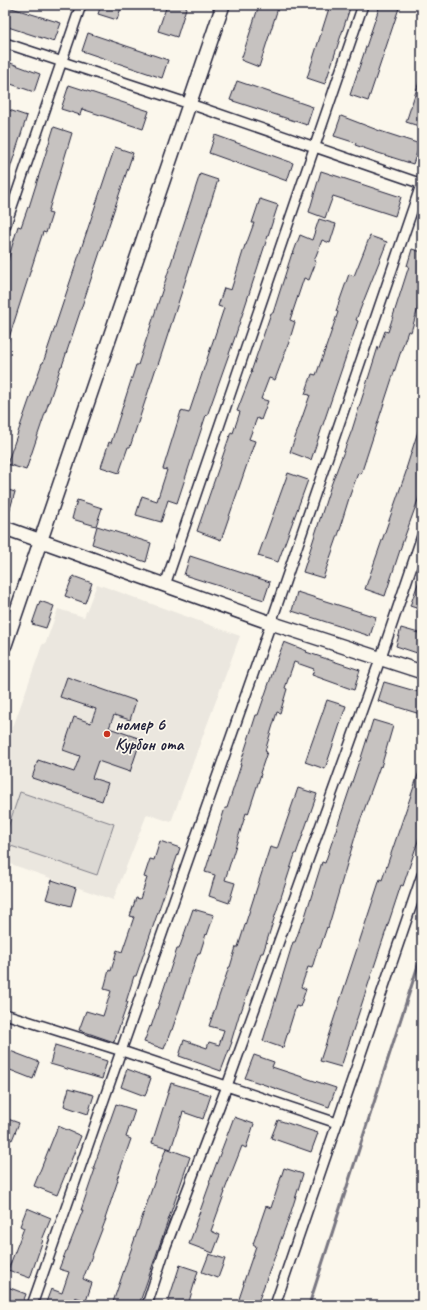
<svg xmlns="http://www.w3.org/2000/svg" width="427" height="1310" viewBox="0 0 427 1310" font-family="Caveat,sans-serif">
<style>
.built{fill:#ebe7df}
.garden{fill:#dbd8d3;stroke:#7e7d87}
.lines{fill:none;stroke-linecap:round;stroke-linejoin:round}
.stream{stroke:#787681;stroke-width:3}
.building{fill:#c6c2c0;stroke:#22223b}
.street-casing{stroke:#22223b;stroke-width:12}
.secondary-casing{stroke:#22223b;stroke-width:16}
.street{stroke:#fbf7ec;stroke-width:9}
.secondary{stroke:#fbf7ec;stroke-width:13}
.poi-dot{fill:#c8321e;stroke:#fbf7ec;stroke-width:1.5}
.labels{text-anchor:middle;dominant-baseline:central;stroke-width:3.5;stroke-linejoin:round;paint-order:stroke}
.poi-label{font-size:17px;font-weight:bold;fill:#22223b;stroke:#fbf7ec;text-anchor:start}
</style>
<rect width="100%" height="100%" fill="#fbf7ec"/>
<filter id="ink" filterUnits="userSpaceOnUse"><feTurbulence type="fractalNoise" baseFrequency=".025" numOctaves="2"/><feDisplacementMap in="SourceGraphic" scale="8" xChannelSelector="R" yChannelSelector="G"/><feConvolveMatrix kernelMatrix="1 2 1 2 8 2 1 2 1" color-interpolation-filters="sRGB"/></filter>
<g filter="url(#ink)">
<path class="built" d="M97,584L240,636L171,822L147,814L113,900L5,862V750L42,645L46,642L58,609L84,617Z"/>
<path class="garden" d="M20,792L114,824L97,875L5,844V836Z"/>
<g class="lines">
<path class="stream" d="M309,1305L422,953"/>
</g>
<path class="building" d="M101,5H122L117,20L98,14Z
M167,5H187L177,37L158,31Z
M259,5H279L259,67L241,60Z
M330,5H351L325,84L307,78Z
M380,5H400L368,101L350,95Z
M5,6L61,23L54,42L5,26Z
M88,33L168,60L162,78L82,51Z
M5,61L40,74L34,92L5,82Z
M420,79L422,80V127L406,122Z
M237,81L313,107L307,125L230,100Z
M69,85L149,111L143,129L82,109L80,115L61,109Z
M9,110L27,116L6,181H5V122Z
M341,116L380,131L420,144L413,164L375,152L355,145L356,143L334,136Z
M54,127L72,133L48,213L52,214L46,233L43,232L7,344H5V270L18,226L21,227L28,207H29Z
M215,135L293,163L287,181L209,153Z
M115,147L133,153L62,366H61L26,470L7,464L42,363H43Z
M321,171L401,197L395,216L333,196L325,218L309,212Z
M200,174L218,180L157,368H156L130,447H128L119,473L101,467L109,442L111,443L136,365H138Z
M260,199L278,205L234,340L207,416L206,415L177,503L168,500L161,522L136,515L142,496L157,501L167,470L163,469L181,411L189,413L224,308L218,306L224,288L231,290L245,245H246L254,223H252Z
M319,219L336,224L330,243L322,240L314,261L316,262L309,280L304,278L290,320L295,322L289,342L275,380L269,378L261,399L268,401L261,420L257,418L249,439L255,441L221,540L197,531L231,432L233,433L240,412L237,411L252,372H251L271,313H273L292,253L293,254L300,235L312,240Z
M370,236L387,242L356,320L358,321L311,460L290,452L310,395L305,394L312,374L316,375L324,353L338,312L336,311L349,274L354,276Z
M412,249L422,252V294L411,332L408,331L400,354L361,474L358,473L350,495L341,524H342L323,578L303,572L330,488L352,430L378,347L379,348L385,331L388,332L409,266H407Z
M420,425H422V489L402,544L385,596L365,589L407,469H406Z
M288,473L308,480L278,562L258,556Z
M5,489L15,492L7,519H5Z
M77,500L102,508L96,526L72,519Z
M97,526L151,543L146,562L92,544Z
M190,556L270,582L264,600L184,575Z
M421,575H422V610L410,606Z
M73,576L92,583L85,603L65,596Z
M297,592L376,617L370,636L292,611Z
M40,601L54,606L46,628L32,624Z
M401,628L422,634V648L420,654L396,646Z
M284,642L307,651L306,652L360,670L354,690L312,675L314,669L294,662L285,688L287,689L280,713L277,712L265,751L267,752L260,773L261,774L248,814L246,813L225,880L235,883L229,903L209,896L215,875L205,872L225,808H227L241,765H240L256,715H258L278,657Z
M67,677L136,701L130,720L114,715L109,728L141,739L130,772L98,761L92,778L108,783L102,801L32,778L38,760L74,772L80,756L63,750L74,717L91,723L96,709L60,697Z
M384,682L422,693V709L420,714L378,701Z
M327,700L346,706L325,769L305,762Z
M373,720L393,726L381,767L380,766L358,827L328,928L327,927L320,948H318L312,968L308,967L301,987L306,989L300,1007L296,1006L283,1048L263,1041L293,942H295L302,922L303,923L322,862L325,863L359,761H360Z
M421,766H422V829L403,886L401,885L341,1067L320,1061L380,879L382,880Z
M298,788L317,794L296,854H295L263,953H261L241,1012H240L231,1042H232L221,1071L179,1056L184,1040L207,1048L209,1042L219,1045L224,1030L209,1026L229,967H230L236,947H238L270,847L277,849Z
M160,841L180,848L136,976H134L126,1002H128L114,1042L79,1030L86,1011L103,1016L111,991L104,989L109,970L111,971L117,950L122,952L134,917L130,916L136,898L140,899L147,878L144,877L150,859L154,860Z
M52,880L76,888L71,906L46,899Z
M193,909L214,915L207,935L206,934L200,953H198L172,1030H171L164,1049L144,1042L150,1026L151,1027L177,949H179Z
M55,1045L107,1061L102,1079L50,1064Z
M5,1049L39,1062L33,1079L5,1068Z
M254,1055L274,1062L272,1067L336,1088L329,1107L245,1078Z
M127,1069L151,1078L145,1096L121,1087Z
M171,1083L211,1095L203,1119L183,1112L171,1149L152,1143Z
M69,1088L94,1095L88,1114L64,1106Z
M116,1104L135,1110L126,1137L131,1139L117,1179L118,1180L105,1219H106L83,1279L92,1283L86,1301L75,1297L72,1305H45L51,1289L62,1293L69,1272L59,1269L66,1251H67L83,1210H81L95,1169H93Z
M234,1117L254,1124L246,1148L242,1146L224,1192H225L211,1231L220,1235L213,1253L189,1244L196,1225H195L210,1183H209Z
M5,1118L19,1123L12,1140L5,1137Z
M278,1120L318,1133L311,1152L271,1138Z
M58,1126L81,1136L57,1195L34,1186Z
M166,1148L190,1157L141,1299L139,1305H112Z
M284,1168L303,1174L290,1215L257,1305H237L244,1284H243L256,1246L253,1244L266,1206L271,1208Z
M27,1208L51,1218L42,1240H43L30,1278L8,1270L24,1228L20,1226Z
M209,1254L225,1259L218,1278L202,1272Z
M180,1265L198,1271L188,1305H167Z
M5,1286L26,1294L22,1305H5Z"/>
<g class="lines">
<defs>
<path id="street" d="M5,43L190,104L422,184
M5,227L81,5
M165,585L363,5
M5,1014L122,1051L337,1123
M32,1305L271,623L422,182
M147,1305L166,1246L227,1086L381,657L422,536
M275,1305L422,875"/>
<path id="secondary" d="M5,528L271,623L422,672
M5,645L223,5"/>
</defs>
<use href="#street" class="street-casing"/>
<use href="#secondary" class="secondary-casing"/>
<use href="#street" class="street"/>
<use href="#secondary" class="secondary"/>
</g>
</g>
<circle class="poi-dot" cx="107" cy="734" r="4"/>
<g class="labels">
<g class="poi-label">
<text x="115" y="724">номер 6<tspan x="115" dy="20">Курбон ота</tspan></text>
</g>
</g>
<rect width="427" height="1310" fill="none" stroke="#fbf7ec" stroke-width="20"/>
<rect x="10" y="10" width="407" height="1290" fill="none" stroke="#22223b" stroke-width="1.5" filter="url(#ink)"/>
</svg>
